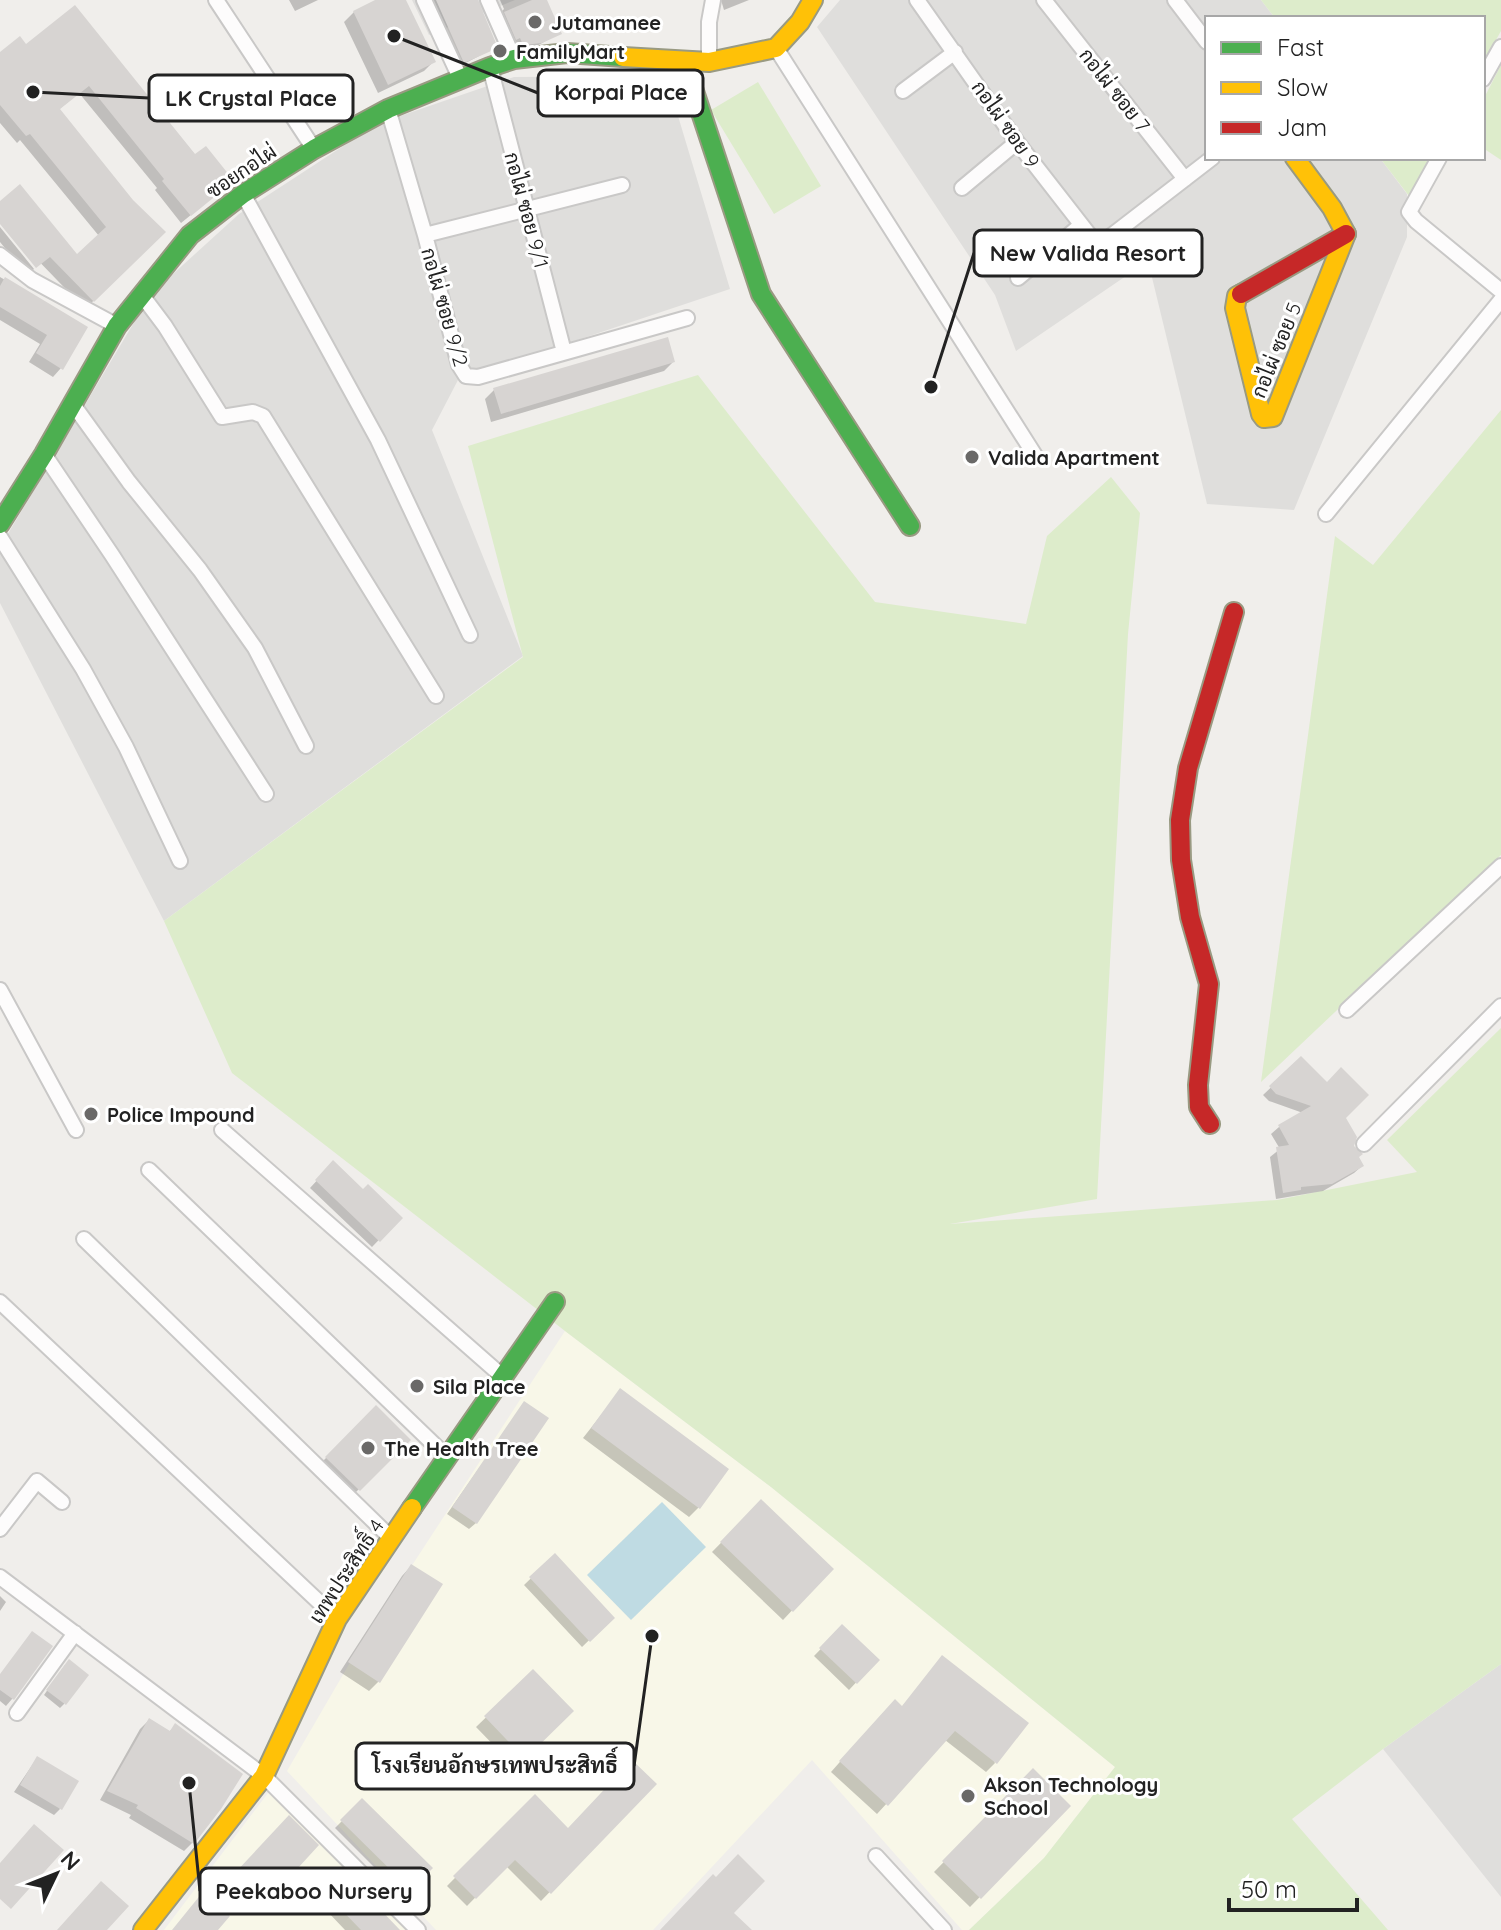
<svg xmlns="http://www.w3.org/2000/svg" width="1501" height="1930" viewBox="0 0 1501 1930" font-family="Quicksand,Sarabun,sans-serif">
<style>
.residential{fill:#dfdedc}
.education{fill:#f8f7e8}
.grass{fill:#ddeccb}
.water{fill:#bfdbe3}
.shadow{fill:#0003}
.building{fill:#d7d4d2}
.lines{fill:none;stroke-linecap:round;stroke-linejoin:round}
.street-casing{stroke:#c9c8c7;stroke-width:18}
.fast-casing{stroke:#999a82;stroke-width:22}
.slow-casing{stroke:#999a82;stroke-width:22}
.jam-casing{stroke:#999a82;stroke-width:22}
.street{stroke:#fdfcfc;stroke-width:14}
.fast{stroke:#4caf50;stroke-width:18}
.slow{stroke:#ffc107;stroke-width:18}
.jam{stroke:#c62828;stroke-width:18}
.poi-dot{fill:#6a6968;stroke:#fff;stroke-width:3}
.labels{text-anchor:middle;dominant-baseline:central;stroke-width:6;stroke-linejoin:round;paint-order:stroke}
.poi-label{font-size:20px;font-weight:bold;fill:#222;stroke:#fff;text-anchor:start}
.street-label{font-size:20px;fill:#222;stroke:#fff}
.leader{fill:none;stroke:#222;stroke-width:3}
.callout-dot{fill:#222;stroke:#fff;stroke-width:3}
.callout{fill:#fff;stroke:#222;stroke-width:3}
.callout-label{font-size:22px;text-anchor:middle;font-weight:bold;fill:#222}
</style>
<rect width="100%" height="100%" fill="#f0eeeb"/>
<path class="residential" d="M412,0H515L429,35Z
M840,0H1261L1275,18H1207V158H1380L1407,194V237L1294,510L1207,504L1148,261L1016,351L995,295L817,27Z
M666,76L730,289L458,380L432,430L523,656L164,921L0,603V547L151,294L239,214L377,124L514,77Z
M1501,1664V1897L1383,1749Z"/>
<path class="education" d="M565,1331L771,1487L1115,1767L1044,1858L969,1930H962L812,1760L653,1930H436L287,1771L362,1642Z
M271,1789L406,1930H164Z"/>
<path class="grass" d="M1261,0H1501V31L1483,63V18H1275Z
M1501,65V160L1483,148V100Z
M758,82L821,186L774,214L711,110Z
M1380,158H1430L1409,196Z
M698,375L875,602L1026,624L1047,536L1111,477L1140,513L1128,634L1097,1199L950,1224L1277,1200L1417,1172L1387,1140L1501,1028V1664L1383,1749L1292,1819L1388,1930H969L1044,1858L1115,1767L771,1487L565,1331L232,1073L164,921L523,657L468,446Z
M1501,410V855L1261,1082L1335,536L1373,565Z"/>
<path class="water" d="M662,1502L706,1547L631,1620L587,1575Z"/>
<path class="shadow" d="M289,0H318L295,11Z
M380,0H404L433,62L424,71L378,93L344,22L354,12Z
M428,0H464L496,47L460,66Z
M500,0H544L560,33L535,47L518,49L515,41L511,43L499,14L504,9Z
M721,0H749L724,10Z
M74,7L223,189L181,223L155,190L157,188L79,93L58,110L132,201L164,232L85,309L0,221V204L77,257L99,236L20,140L17,143L0,123V55L26,46Z
M0,227L34,269L27,275L0,242Z
M0,277L46,304L61,368L53,377L29,362L40,344L0,320Z
M673,362L664,371L491,422L485,399L494,390Z
M1301,1059L1344,1118L1353,1148L1362,1166L1354,1173L1323,1191L1276,1199L1270,1157L1280,1149L1271,1134L1279,1127L1303,1113L1269,1101L1263,1095Z
M333,1163L363,1192L400,1218L372,1247L310,1188Z
M620,1391L699,1507L689,1517L583,1438Z
M524,1404L476,1523L469,1529L447,1514Z
M376,1408L408,1440L344,1504L312,1472Z
M761,1502L831,1569L783,1620L712,1552Z
M555,1555L613,1617L582,1647L524,1585Z
M411,1566L379,1681L369,1691L340,1672L402,1576Z
M0,1596L6,1602L0,1611Z
M842,1627L877,1660L849,1690L814,1656Z
M50,1647L12,1699L6,1706L0,1701V1675Z
M942,1658L995,1763L986,1772L945,1740L877,1814L831,1772L885,1711L901,1708Z
M65,1665L64,1704L60,1708L44,1695Z
M533,1672L571,1711L514,1766L476,1727Z
M149,1720L169,1732L175,1726L193,1842L184,1851L129,1818L131,1815L100,1800L140,1729Z
M37,1758L60,1809L54,1815L14,1792Z
M1033,1771L1069,1806L970,1907L934,1872Z
M654,1784L541,1901L506,1866L467,1906L447,1886L535,1797L568,1830Z
M362,1801L430,1869L403,1896L335,1828Z
M289,1818L316,1845L258,1908L229,1882Z
M353,1884L398,1930H345L326,1910Z"/>
<path class="building" d="M375,0H406L436,62L388,85L353,11Z
M436,0H478L498,48L464,63Z
M532,0H547L562,34L542,43L523,45L520,38L516,40L504,12Z
M75,5L195,154L206,146L234,181L191,216L162,181L164,179L89,86L60,109L133,200L166,232L94,302L50,257L36,268L0,224V201L20,184L77,254L106,227L30,134L26,136L0,105V52L20,36L26,44Z
M5,277L88,327L63,370L36,353L47,335L0,307V286Z
M668,337L675,362L501,414L493,388Z
M1301,1056L1327,1082L1341,1067L1369,1095L1346,1118L1357,1137L1354,1146L1363,1154L1359,1157L1364,1166L1332,1184L1301,1187V1190L1283,1193L1276,1147L1289,1145L1278,1125L1311,1106L1276,1094L1269,1086Z
M333,1160L363,1189L368,1184L403,1218L380,1242L315,1180Z
M620,1388L729,1469L700,1509L591,1428Z
M524,1401L549,1418L477,1524L452,1507Z
M376,1405L411,1440L360,1491L325,1457Z
M761,1499L834,1569L793,1612L720,1542Z
M555,1553L615,1618L590,1642L529,1577Z
M411,1564L443,1584L380,1683L348,1662Z
M842,1624L880,1660L857,1684L819,1648Z
M32,1631L53,1646L14,1700L0,1690V1674Z
M942,1655L1029,1723L997,1764L955,1731L888,1806L839,1761L895,1699L902,1706Z
M69,1659L89,1675L66,1705L46,1690Z
M533,1669L574,1711L525,1759L484,1716Z
M149,1718L170,1731L175,1723L243,1774L221,1809L194,1844L136,1808L138,1805L107,1791Z
M37,1756L79,1781L62,1810L20,1785Z
M632,1760L657,1784L551,1894L515,1860L476,1899L453,1876L535,1794L568,1828Z
M1033,1768L1071,1806L981,1899L942,1861Z
M362,1798L433,1868L411,1890L340,1820Z
M289,1815L319,1845L266,1903L234,1874Z
M34,1824L64,1850L11,1909L0,1899V1863Z
M738,1854L765,1881L734,1913L752,1930H660L713,1874L716,1877Z
M101,1881L129,1906L107,1930H57Z
M353,1881L400,1930H361L333,1901Z
M202,1893L230,1916L218,1930H172Z"/>
<g class="lines">
<defs>
<path id="street" d="M216,0L314,149
M424,0L461,80
M488,0L514,59
M917,0L1017,142L1098,246L1212,158
M1044,0L1185,179
M1175,0L1207,42
M776,48L1036,457
M709,62V22L713,0
M490,67L564,352
M1483,79L1501,47
M903,91L955,52
M388,109L425,235L459,365L466,376L478,377L687,318
M1439,158L1409,212L1416,221L1501,291
M962,188L1017,142
M243,194L378,440L470,635
M425,235L622,185
M0,255L32,280L117,326
M1018,278L1081,225
M141,294L165,326L222,417L253,412L263,416L436,696
M72,403L129,482L200,570L255,648L306,746
M44,454L112,555L266,794
M1326,514L1501,300
M0,537L83,669L126,747L180,861
M0,990L76,1130
M1347,1010L1501,866
M222,1130L502,1376
M1364,1144L1501,1006
M149,1170L446,1456
M84,1239L392,1539
M0,1302L337,1619
M0,1529L37,1481L62,1502
M0,1577L264,1776L418,1930
M17,1713L75,1633
M876,1856L944,1930"/>
<path id="fast" d="M684,61L761,294L910,526
M0,524L44,454L117,326L190,235L243,194L314,149L388,109L490,67L514,59L567,53L623,57
M412,1508L555,1302"/>
<path id="slow" d="M623,57L709,62L776,48L800,22L813,0
M1241,294L1237,296L1235,308L1261,414L1264,418L1273,417L1346,234L1332,208L1295,158
M143,1930L264,1776L337,1619L412,1508"/>
<path id="jam" d="M1241,294L1346,234
M1210,1124L1199,1107L1198,1085L1209,984L1190,917L1181,860L1180,820L1188,768L1234,612"/>
</defs>
<use href="#street" class="street-casing"/>
<use href="#fast" class="fast-casing"/>
<use href="#slow" class="slow-casing"/>
<use href="#jam" class="jam-casing"/>
<use href="#street" class="street"/>
<use href="#fast" class="fast"/>
<use href="#slow" class="slow"/>
<use href="#jam" class="jam"/>
</g>
<g class="poi-dot">
<circle cx="535" cy="22" r="8"/>
<circle cx="500" cy="51" r="8"/>
<circle cx="972" cy="457" r="8"/>
<circle cx="91" cy="1114" r="8"/>
<circle cx="417" cy="1386" r="8"/>
<circle cx="368" cy="1448" r="8"/>
<circle cx="968" cy="1796" r="8"/>
</g>
<g class="labels">
<g class="poi-label">
<text x="551" y="22">Jutamanee</text>
<text x="516" y="51">FamilyMart</text>
<text x="988" y="457">Valida Apartment</text>
<text x="107" y="1114">Police Impound</text>
<text x="433" y="1386">Sila Place</text>
<text x="384" y="1448">The Health Tree</text>
<text x="984" y="1784">Akson Technology<tspan x="984" dy="23">School</tspan></text>
</g>
<g class="street-label">
<text transform="translate(1115 90) rotate(52)">กอไผ่ ซอย 7</text>
<text transform="translate(1006 124) rotate(55)">กอไผ่ ซอย 9</text>
<text transform="translate(241 171) rotate(-34)">ซอยกอไผ่</text>
<text transform="translate(527 210) rotate(75)">กอไผ่ ซอย 9/1</text>
<text transform="translate(445 307) rotate(74)">กอไผ่ ซอย 9/2</text>
<text transform="translate(1276 350) rotate(-68)">กอไผ่ ซอย 5</text>
<text transform="translate(346 1571) rotate(-57)">เทพประสิทธิ์ 4</text>
</g>
</g>
<path class="leader" d="M394 36L538 93M33 92L149 98M931 387L974 253M652 1636L634 1766M189 1783L200 1891"/>
<g class="callout-dot">
<circle cx="394" cy="36" r="8"/>
<circle cx="33" cy="92" r="8"/>
<circle cx="931" cy="387" r="8"/>
<circle cx="652" cy="1636" r="8"/>
<circle cx="189" cy="1783" r="8"/>
</g>
<g class="callout">
<rect x="538" y="70" width="165" height="46" rx="8"/>
<rect x="149" y="75" width="204" height="46" rx="8"/>
<rect x="974" y="230" width="228" height="46" rx="8"/>
<rect x="356" y="1743" width="278" height="46" rx="8"/>
<rect x="200" y="1868" width="229" height="46" rx="8"/>
</g>
<g class="callout-label">
<text x="621" y="100">Korpai Place</text>
<text x="251" y="106">LK Crystal Place</text>
<text x="1088" y="261">New Valida Resort</text>
<text x="495" y="1773">โรงเรียนอักษรเทพประสิทธิ์</text>
<text x="314" y="1899">Peekaboo Nursery</text>
</g>
<rect x="1205" y="16" width="280" height="144" fill="#ffffff" stroke="#a7a7a7" stroke-width="2"/>
<rect x="1221" y="42" width="40" height="12" fill="#4caf50" stroke="#a7a7a7" stroke-width="2"/>
<text x="1277" y="56" font-size="24" fill="#222222">Fast</text>
<rect x="1221" y="82" width="40" height="12" fill="#ffc107" stroke="#a7a7a7" stroke-width="2"/>
<text x="1277" y="96" font-size="24" fill="#222222">Slow</text>
<rect x="1221" y="122" width="40" height="12" fill="#c62828" stroke="#a7a7a7" stroke-width="2"/>
<text x="1277" y="136" font-size="24" fill="#222222">Jam</text>
<g transform="translate(56 1874) rotate(47)" stroke="#ffffff" stroke-width="6" paint-order="stroke">
<path d="M0-6L14 30L0 20L-14 30Z" fill="#222222"/>
<text y="-12" font-size="22" font-weight="bold" text-anchor="middle" fill="#222222">N</text>
</g>
<path d="M1229 1898v12h128v-12" fill="none" stroke="#222222" stroke-width="4"/>
<text x="1241" y="1898" font-size="24" fill="#222222" stroke="#ffffff" stroke-width="6" paint-order="stroke">50 m</text>
</svg>
